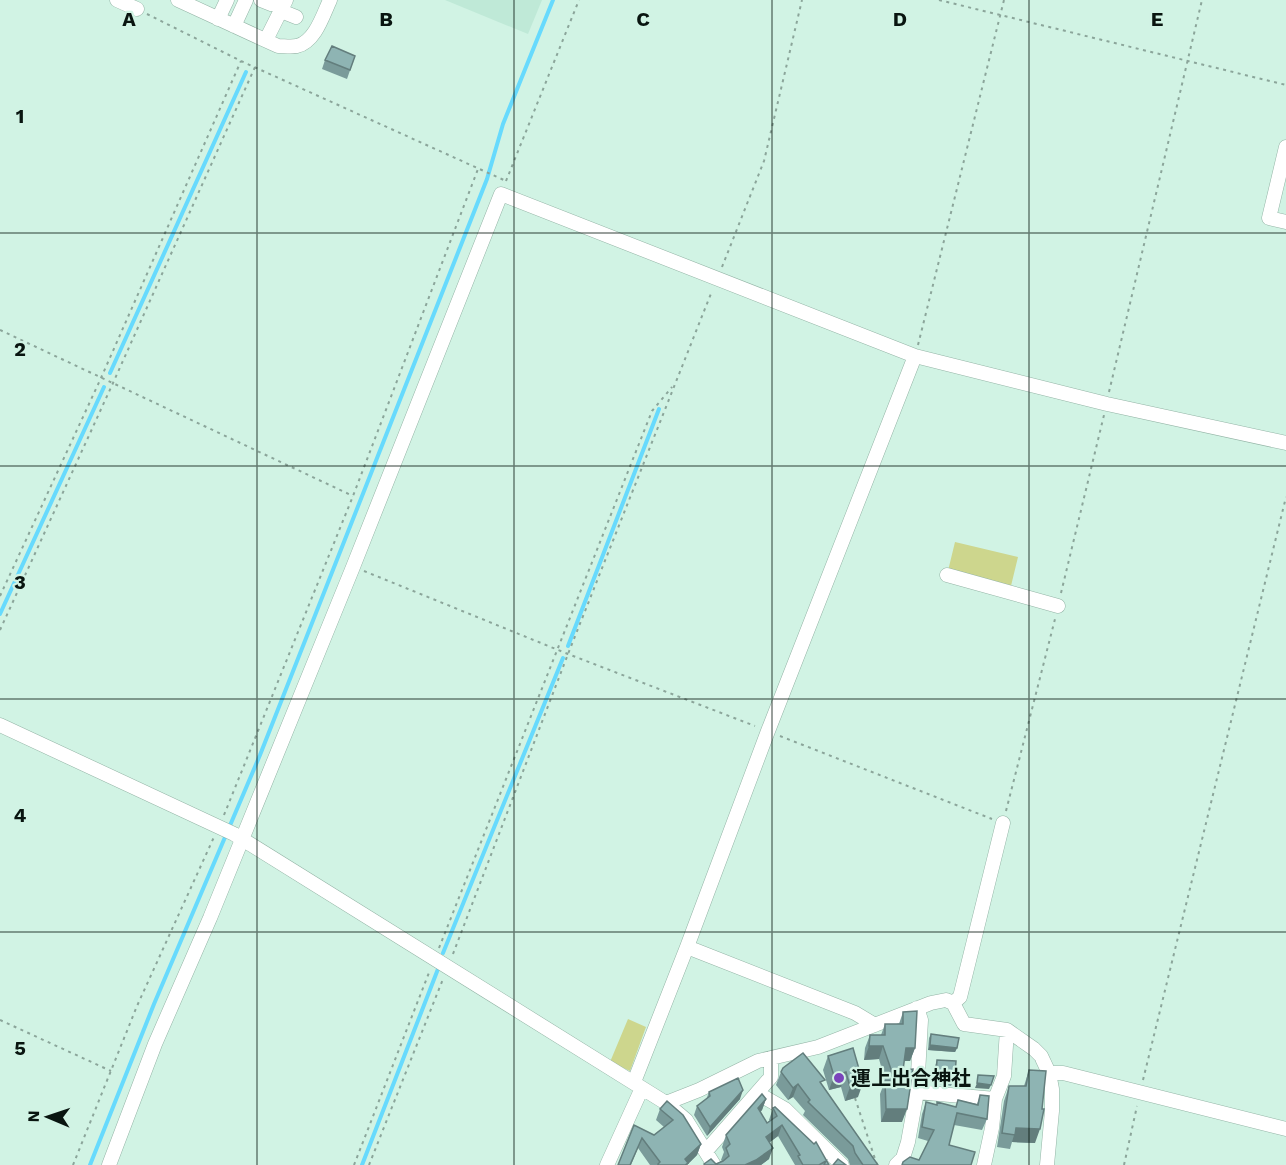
<svg xmlns="http://www.w3.org/2000/svg" width="1286" height="1165" viewBox="0 0 1286 1165" font-family="'Work Sans','Noto Sans JP',sans-serif">
<style>
.built{fill:#bfe9d7}
.green{fill:#cdd68d}
.lines{fill:none;stroke-linecap:round;stroke-linejoin:round}
.stream{stroke:#67dafd;stroke-width:4}
.minor-casing{stroke:#94b4a6;stroke-width:15}
.path{stroke:#8ba59a;stroke-width:2;stroke-dasharray:3 4.5;stroke-linecap:butt}
.minor{stroke:#fff;stroke-width:14}
.wall{fill:#7a9b9a}
.shaded-wall{fill:#637e7d}
.building{fill:#8eb4b3;stroke:#637e7d;stroke-width:1.5}
.grid{fill:none;stroke:#091510;stroke-width:1.5;stroke-opacity:0.55}
.poi-dot{fill:#7a44bb;stroke:#d1f3e4;stroke-width:2}
.labels{text-anchor:middle;dominant-baseline:central;stroke-width:4.5;stroke-linejoin:round;paint-order:stroke}
.poi-label{font-size:20px;font-weight:bold;fill:#091510;stroke:#d1f3e4;text-anchor:start}
.grid-label{font-size:20px;text-anchor:middle;font-weight:bold;fill:#091510;stroke:#d1f3e4;stroke-width:4.5;stroke-linejoin:round;paint-order:stroke}
</style>
<rect width="100%" height="100%" fill="#d1f3e4"/>
<path class="built" d="M445,0H542L528,34Z"/>
<path class="green" d="M955,542L1018,557L1010,590L947,575Z
M628,1019L646,1027L630,1071L610,1062Z"/>
<g class="lines">
<path class="stream" d="M110,373L246,72
M0,614L104,387
M568,646L659,409
M443,953L563,658
M90,1165L154,1004L260,755L487,179L503,124L553,0
M362,1165L438,969"/>
<defs>
<path id="minor" d="M117,0L137,9
M178,0L278,46C284,46 291,47 297,46C315,42 323,15 330,0
M261,0L271,4L272,0
M281,11L296,17
M218,19L227,0
M234,26L246,0
M266,40L286,0
M1286,147L1269,218L1286,222
M947,575L1058,606
M0,725L234,834L666,1103L686,1120L714,1165
M687,947L855,1013L875,1025
M953,1003L960,997L1003,823
M1049,1073H1063L1286,1129
M634,1082L687,947L768,731L915,356
M917,1092L995,1099
M757,1093L785,1109L842,1165
M666,1103L699,1090L758,1061L818,1047L931,1003L946,1000L953,1003L964,1024L1007,1030L1034,1049L1041,1056L1049,1073L1052,1089V1111L1047,1165
M706,1151L771,1077V1058
M109,1165L155,1044L210,918L353,567L501,194L915,356L1107,404L1286,443
M607,1165L642,1088
M896,1165L903,1158L908,1142L917,1092L921,1020L917,1008
M984,1165L992,1128L995,1099L1004,1076L1007,1030"/>
</defs>
<use href="#minor" class="minor-casing"/>
<path class="path" d="M939,0L1286,85
M147,14L241,61L506,181
M506,181L579,0
M722,267L764,161L802,0
M0,330L353,496
M918,345L1004,0
M1109,392L1202,0
M364,571L568,654L755,726
M1061,593L1104,415
M0,596L101,378L241,61
M0,630L113,383L255,67
M780,736L992,819
M1006,811L1055,619
M224,815L353,496L478,169
M439,948L652,411L672,387
M453,954L568,654L712,291
M0,1020L111,1071
M1143,1080L1286,497
M855,1098L877,1165
M73,1165L137,1006L214,837
M354,1165L430,970
M369,1165L443,979
M1124,1165L1137,1106"/>
<use href="#minor" class="minor"/>
</g>
<path class="wall" d="M355,56L347,79L322,69L325,60Z
M903,1012L915,1048L910,1061H904L903,1070L902,1122H881L880,1094L885,1081L879,1059L864,1060L865,1048L870,1035H881L885,1024H899Z
M931,1034L957,1048L955,1052L928,1050L929,1038Z
M853,1048L858,1097L845,1101L841,1087L829,1090L823,1070L828,1056Z
M937,1060L955,1077L951,1086L933,1083L934,1069Z
M1029,1070L1035,1143L1012,1142L1010,1149L997,1147L1004,1101L1009,1086H1024Z
M781,1072L823,1086L878,1165H850L848,1159L803,1115L805,1111L793,1097L788,1100L776,1085Z
M709,1092L740,1099L707,1136L694,1115L697,1106L706,1100Z
M980,1095L987,1119L982,1130L954,1125L949,1145L919,1160L928,1141L918,1138L922,1114L926,1102L937,1105L956,1107L958,1100L977,1104Z
M766,1099L762,1110L760,1112L767,1123L770,1121L769,1120L773,1108L829,1165H795L778,1136L770,1142L769,1159L761,1165H704V1164H716L722,1161L721,1160L724,1152L722,1147L726,1135Z
M660,1109L701,1144L697,1155L687,1165H650L638,1148L631,1165H618L634,1125L654,1135L664,1127L656,1120Z"/>
<path class="shaded-wall" d="M930,1045L957,1048L955,1052L928,1050Z
M869,1046H883L879,1059L864,1060Z
M906,1048H915L910,1061H901Z
M846,1072L841,1087L829,1090L834,1076Z
M863,1083L858,1097L845,1101L850,1087Z
M977,1083L991,1085L989,1089L975,1088Z
M798,1084L793,1097L788,1100L793,1088Z
M743,1090L740,1099L707,1136L710,1127Z
M766,1099L762,1110L754,1120L758,1108Z
M886,1109H907L902,1122H881Z
M782,1125L778,1136L762,1148L766,1137Z
M1016,1128L1040,1129L1035,1143L1012,1142Z
M701,1144L697,1155L687,1165H683L685,1159Z
M773,1148L769,1159L761,1165H745Z"/>
<path class="building" d="M332,46L355,56L350,70L325,60Z
M917,1011L915,1048H906L903,1070L913,1069L907,1109H886L885,1081H895L883,1046H869L870,1035H885V1024H903V1012Z
M931,1034L959,1038L957,1048L930,1045Z
M853,1048L863,1083L850,1087L846,1072L834,1076L828,1056Z
M803,1053L825,1080L820,1082L878,1165H863L855,1153L853,1146L808,1102L810,1100L798,1084L793,1088L781,1072L783,1068Z
M937,1060L956,1061L955,1077L936,1074Z
M1029,1070L1046,1071L1042,1109H1044L1040,1129L1016,1128L1015,1135L1002,1133L1009,1086H1026Z
M978,1075L994,1076L991,1085L977,1083Z
M738,1078L743,1090L710,1127L697,1106L710,1096L709,1092Z
M762,1094L766,1099L758,1108L767,1123L777,1116L773,1108L775,1107L814,1144L816,1142L829,1165H824L826,1161L819,1165H803L798,1156L800,1155L782,1125L766,1137L773,1148L756,1160L745,1165H705L704,1164L711,1159L716,1164L723,1161L729,1156L726,1148L730,1144L726,1135Z
M980,1095L989,1096L987,1119L957,1113L949,1145L975,1152L971,1165H902L903,1162L910,1157L919,1160L934,1130L922,1127L926,1102L937,1105V1102L956,1107L958,1100L978,1105Z
M667,1101L683,1115L701,1144L685,1159L688,1163L685,1165H658V1164L660,1162L642,1138L630,1165H618L634,1125L654,1135L673,1120L660,1109Z
M838,1159L846,1165H833Z"/>
<path class="grid" d="M257,0V1165M514,0V1165M772,0V1165M1029,0V1165M0,233H1286M0,466H1286M0,699H1286M0,932H1286"/>
<circle class="poi-dot" cx="839" cy="1078" r="6"/>
<g class="labels">
<g class="poi-label">
<text x="851" y="1078">運上出合神社</text>
</g>
</g>
<g class="grid-label">
<text x="129" y="26">A</text>
<text x="386" y="26">B</text>
<text x="643" y="26">C</text>
<text x="900" y="26">D</text>
<text x="1157" y="26">E</text>
<text x="20" y="123">1</text>
<text x="20" y="356">2</text>
<text x="20" y="589">3</text>
<text x="20" y="822">4</text>
<text x="20" y="1055">5</text>
</g>
<g transform="translate(48 1117) rotate(272)" stroke="#d1f3e4" stroke-width="4.5" paint-order="stroke">
<path d="M0-4.5L10 22L0 15L-10 22Z" fill="#091510"/>
<text y="-9" font-size="16" font-weight="bold" text-anchor="middle" fill="#091510">N</text>
</g>
</svg>
